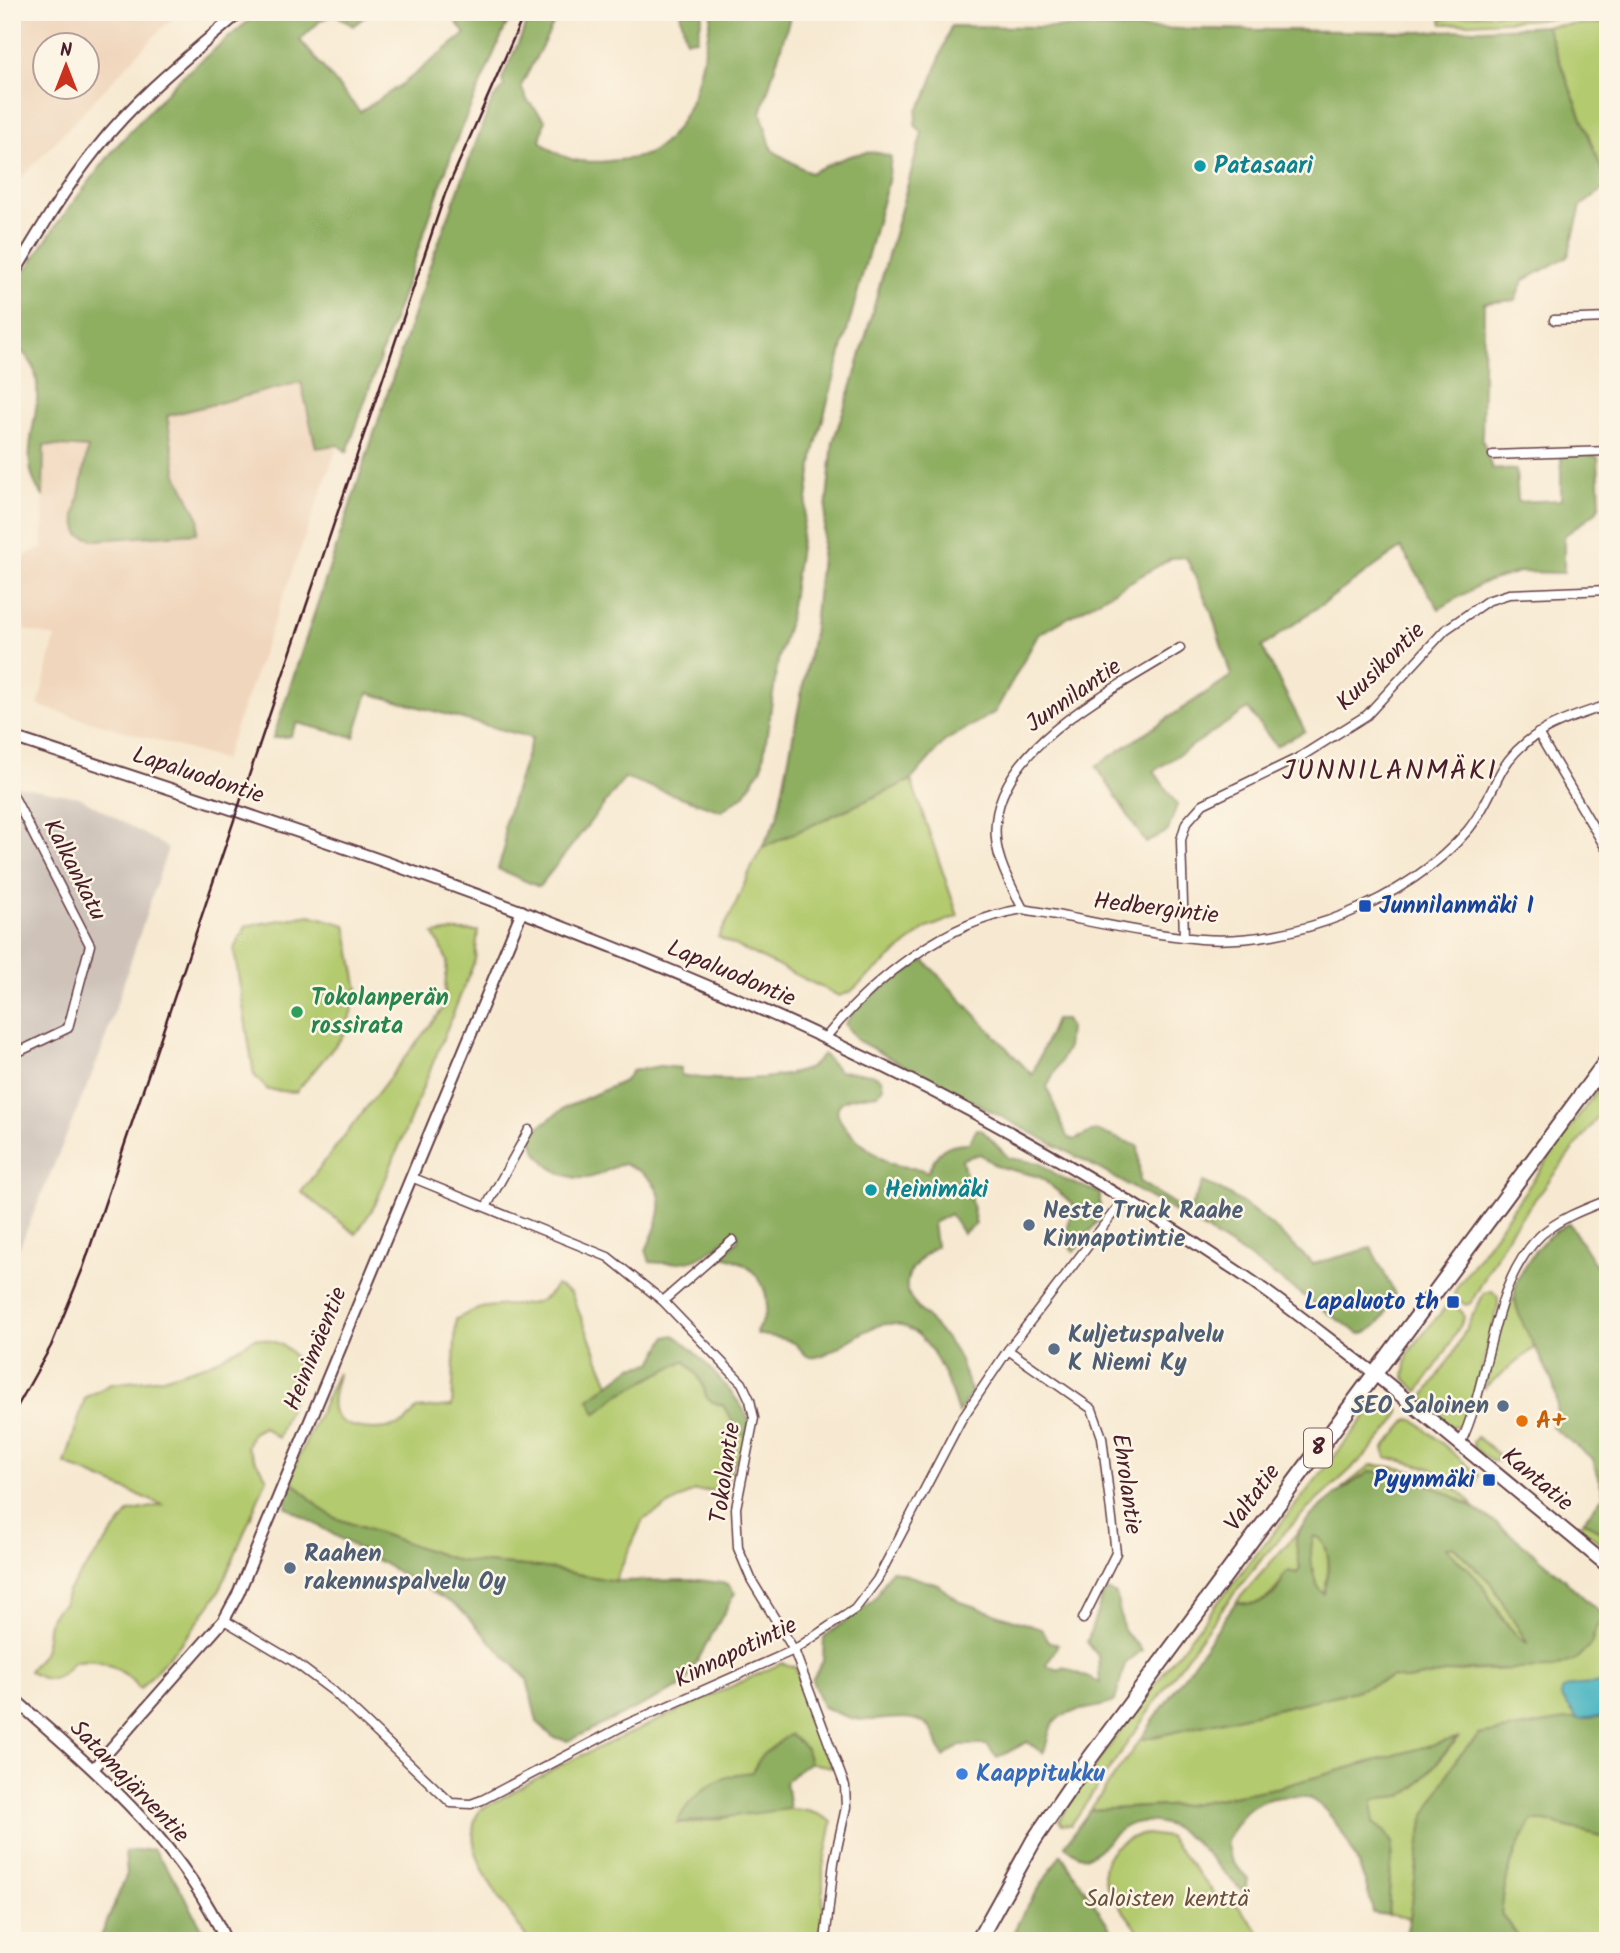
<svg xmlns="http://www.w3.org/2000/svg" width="1620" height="1953" viewBox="0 0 1620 1953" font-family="Kalam,sans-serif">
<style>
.built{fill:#f0d6bc;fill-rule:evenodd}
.industrial{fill:#cec2b9}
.green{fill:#b3ca6e;stroke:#7e744c;stroke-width:2}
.forest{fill:#8eae61;stroke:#6c6646;stroke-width:2;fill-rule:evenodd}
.water{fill:#46b4c1;stroke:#486a76;stroke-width:2}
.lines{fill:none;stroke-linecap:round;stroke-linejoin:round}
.street-casing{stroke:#643d44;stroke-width:11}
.secondary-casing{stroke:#643d44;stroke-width:14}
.primary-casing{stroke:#643d44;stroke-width:16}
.highway-casing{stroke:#643d44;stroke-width:18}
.street{stroke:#fff;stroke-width:8}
.secondary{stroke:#fff;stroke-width:10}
.primary{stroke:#fff;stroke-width:12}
.highway{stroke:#fff;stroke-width:14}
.rail{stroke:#4a1f2b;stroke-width:2.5}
.culture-dot{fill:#0f9aa8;stroke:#fcf5e5;stroke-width:2.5}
.transit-dot{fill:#1a4fb4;stroke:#fcf5e5;stroke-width:2.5}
.leisure-dot{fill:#2e9e5b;stroke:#fcf5e5;stroke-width:2.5}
.service-dot{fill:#5c6f8a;stroke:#fcf5e5;stroke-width:2.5}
.food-dot{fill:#e8710a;stroke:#fcf5e5;stroke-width:2.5}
.shop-dot{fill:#3f7fe0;stroke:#fcf5e5;stroke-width:2.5}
.labels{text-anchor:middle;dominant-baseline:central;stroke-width:5;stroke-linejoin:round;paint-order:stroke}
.shield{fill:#fcf5e5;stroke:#7f5f63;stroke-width:2}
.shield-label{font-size:23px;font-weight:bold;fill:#4a1f2b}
.culture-label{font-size:24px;font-weight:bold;fill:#0d838f;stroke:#fcf5e5;text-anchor:start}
.street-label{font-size:24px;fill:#4a1f2b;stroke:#fcf5e5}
.transit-label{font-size:24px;font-weight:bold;fill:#164399;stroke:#fcf5e5;text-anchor:end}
.leisure-label{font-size:24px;font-weight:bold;fill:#27864d;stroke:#fcf5e5;text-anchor:start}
.service-label{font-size:24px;font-weight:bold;fill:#4e5e75;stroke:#fcf5e5;text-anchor:start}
.food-label{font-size:24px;font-weight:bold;fill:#c56008;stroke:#fcf5e5;text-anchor:start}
.shop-label{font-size:24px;font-weight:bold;fill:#366cbe;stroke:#fcf5e5;text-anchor:start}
.park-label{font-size:24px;fill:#6a523f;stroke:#fcf5e5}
.quarter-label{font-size:28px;letter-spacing:2px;fill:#4a1f2b;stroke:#fcf5e5}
</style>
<rect width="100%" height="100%" fill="#fcf5e5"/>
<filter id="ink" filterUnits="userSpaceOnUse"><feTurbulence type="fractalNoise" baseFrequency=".0143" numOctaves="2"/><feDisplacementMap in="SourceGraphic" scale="14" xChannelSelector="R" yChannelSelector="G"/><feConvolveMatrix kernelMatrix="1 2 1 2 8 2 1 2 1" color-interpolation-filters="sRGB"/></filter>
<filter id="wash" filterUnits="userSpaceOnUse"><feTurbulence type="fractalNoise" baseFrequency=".00686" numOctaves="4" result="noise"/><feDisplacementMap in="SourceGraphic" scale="28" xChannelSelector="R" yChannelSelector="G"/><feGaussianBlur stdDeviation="1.57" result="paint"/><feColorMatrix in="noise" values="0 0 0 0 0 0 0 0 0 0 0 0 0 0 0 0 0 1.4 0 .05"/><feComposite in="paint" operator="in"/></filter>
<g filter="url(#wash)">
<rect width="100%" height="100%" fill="#f7e9d1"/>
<path class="built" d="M12,12H182L161,29L12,188ZM46,46H88V88H46Z
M301,382L316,447L338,445L224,760L38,706L55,637L25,630L12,562L43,547L44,445L88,448L75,516L79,535L96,540L146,538L199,519L177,475L166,416Z"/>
<path class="industrial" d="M12,785L79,797L168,848L100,1055L12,1265Z"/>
<path class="green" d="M1520,12H1608V15L1453,24H1442L1441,20L1453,16Z
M1608,23V186L1546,26Z
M911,780L958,916L925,929L850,992L839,996L718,937C737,909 744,877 762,848Z
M310,915L346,925L358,990L344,1035L296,1092L268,1090L254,1075L234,949L246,926Z
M454,931H478L475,960L375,1205L356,1234L301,1192L444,1007L447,960L434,934Z
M1608,1075V1104L1509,1233L1471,1303L1466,1305L1456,1299L1454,1293L1457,1287Z
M556,1285L571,1293L609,1384L589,1399L618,1395L685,1360C689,1366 695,1371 699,1378C710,1394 698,1399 723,1405L735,1426L747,1438L722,1490L694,1491L643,1520L615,1581L539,1567L459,1561L335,1518L320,1509L289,1478L338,1373C336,1385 328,1405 336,1416C348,1432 390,1432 405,1422C409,1419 413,1413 416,1409L452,1406L456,1319C465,1315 476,1308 487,1307C512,1302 542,1312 556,1285Z
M1492,1291L1498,1297V1307L1472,1407L1463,1426H1450L1423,1398L1453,1354L1484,1293Z
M1516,1296L1534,1348L1484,1388C1488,1361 1496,1315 1516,1296Z
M1452,1303L1463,1313L1464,1318L1445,1353L1418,1392L1404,1377L1408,1353L1447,1305Z
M256,1338C323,1345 292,1396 278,1438L263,1427L252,1433L247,1447L267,1478L220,1590L190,1633L140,1689C125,1670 99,1655 73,1662C60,1680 48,1685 29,1671C33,1665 40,1659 43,1653C52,1634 41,1617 64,1604L68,1591L129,1512L162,1505L65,1464L85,1398L111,1384L163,1378L211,1363Z
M1391,1407L1399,1409L1400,1413C1370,1460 1322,1491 1285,1532C1205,1622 1140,1726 1071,1825L1062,1824L1059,1820C1151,1678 1262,1550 1366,1416L1377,1408Z
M1409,1419L1416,1421L1479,1475L1475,1487L1470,1489L1430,1468L1386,1457L1384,1448Z
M1477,1437L1498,1454V1461H1491L1474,1448L1473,1442Z
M1371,1465C1402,1466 1457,1479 1474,1507L1433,1486L1371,1472L1341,1489Z
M1584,1520L1608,1538V1549L1580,1526Z
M1302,1527L1296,1539L1300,1569L1296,1573L1288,1571C1275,1593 1264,1609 1236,1602Z
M1313,1536L1320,1538C1333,1555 1328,1574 1324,1595C1312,1583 1308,1552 1313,1536Z
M1453,1546L1490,1582L1529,1646C1502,1627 1493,1594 1470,1571C1462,1562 1452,1558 1446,1547Z
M1608,1620V1681L1561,1697L1578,1719L1479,1735L1410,1918L1388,1915L1392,1843L1385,1832L1373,1823V1801L1415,1788L1458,1738L1280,1787L1185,1805L1090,1810L1140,1740L1355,1691L1393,1677L1408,1680L1438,1672L1517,1669L1591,1644L1597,1625Z
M782,1663L795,1667L832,1767L810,1763L803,1747L763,1755L752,1773L735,1774L677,1823C725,1825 790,1791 832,1822L823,1867V1919L818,1941H529C508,1909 454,1847 480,1810L561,1765Z
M1532,1821H1545L1608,1838V1941H1523L1501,1915C1504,1881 1512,1850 1532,1821Z
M1147,1834L1168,1837L1223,1904L1237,1905L1267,1941H1146C1136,1926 1109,1896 1105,1881C1099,1852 1122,1837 1147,1834Z"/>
<path class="forest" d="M259,12H371L353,26L335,14L321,20L300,40L360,112L405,82L465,34L449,12H512L459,133L347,452L338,445L316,448L301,382L167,416L177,475L199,519L197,533L96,540L79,535L75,516L88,448L44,445L43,496C10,456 50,410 33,366C29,357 19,349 12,341V291L57,224L115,148L178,80Z
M532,12H566L555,21L521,86L527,100L545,120L540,141C561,160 581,164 609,161C625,159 643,159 656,149C697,120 703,57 712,12H785L791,14L761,113L772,150L810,173C834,162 865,144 891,157L888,181L814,452L789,621L778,661L762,767L744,795L721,811L625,778L539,887L498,869L505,846L504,825L532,738L368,693L354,737L297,723L290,736L273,738L429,268L492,100L504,87L502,79Z
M680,12H703L697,39L686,40Z
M951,26L1420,32L1546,26L1608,186L1581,206L1568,256L1523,281L1515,300L1484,303L1482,438L1492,469L1516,470L1518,502L1561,500V454L1584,453L1598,457L1600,504L1596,512L1564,536V573L1519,572L1483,583L1439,609L1401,548L1262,647L1305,731L1276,746L1248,709L1154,771L1177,805L1168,831L1146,843L1096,766L1231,676L1211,611L1186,557L1172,558L1038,635L995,712L945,741L911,780L762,848L777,818L813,635L833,442L853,382L922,133L915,125L917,110L926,97Z
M924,960L1032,1075L1055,1020H1065L1069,1027L1067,1049L1047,1087L1067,1137L1074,1140L1095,1130L1138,1146L1140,1182L1188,1213L1203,1182C1248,1200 1278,1231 1313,1264L1371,1248L1395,1294C1386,1312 1381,1329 1360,1334C1319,1309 1282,1279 1242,1253C1119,1174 985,1110 857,1040L845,1024L859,1004Z
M823,1054L839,1071L872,1074L881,1079L883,1087L878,1094C867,1096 849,1096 841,1103C823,1119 878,1158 892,1164C903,1168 916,1166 928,1172C936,1152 946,1142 969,1143L977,1129L983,1131L1009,1158L1039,1163L1065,1180L1100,1193V1218L1074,1252L1065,1241L1073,1204L1040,1177L996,1166L980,1154L962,1159L976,1224L963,1233L950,1214L933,1223L936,1246C875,1291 924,1306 953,1348C964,1363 964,1379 972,1392L958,1413C947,1377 924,1308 874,1327C864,1331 854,1338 845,1343C836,1348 821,1359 810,1357C803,1356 801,1347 794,1343C784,1337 769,1337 757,1334L756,1331C782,1300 757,1261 721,1256L738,1240V1234H732C704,1259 689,1266 650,1262L646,1250C664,1212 673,1182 624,1164C610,1166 601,1177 587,1178C560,1180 534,1160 531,1133L564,1108L624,1081L632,1071L660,1066L681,1068V1075C714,1082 775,1081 807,1069C814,1066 818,1060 823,1054Z
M1569,1223L1608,1285V1538L1584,1520L1604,1495L1593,1459L1552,1427C1553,1420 1557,1412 1557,1406C1558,1368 1506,1319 1516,1283C1518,1277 1523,1270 1527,1264C1537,1245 1550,1233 1569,1223Z
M674,1335C690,1344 745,1404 749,1421C750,1426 748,1433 747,1438L735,1426L723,1405C698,1400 710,1394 699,1378C696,1372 689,1366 685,1360L618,1395L596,1414L589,1399L632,1367L652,1363L666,1337Z
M1371,1471C1459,1475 1546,1563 1608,1620L1597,1625L1591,1644L1575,1660L1554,1668L1462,1670L1408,1680L1393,1677L1355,1691L1140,1740L1236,1602C1253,1606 1271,1603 1280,1585C1283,1579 1281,1576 1288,1571L1297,1573L1300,1568C1299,1560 1296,1550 1296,1541C1298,1517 1352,1483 1371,1471ZM1314,1536L1320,1538C1333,1555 1329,1574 1324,1594C1312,1584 1308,1551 1314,1536ZM1453,1546L1490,1582L1528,1644C1500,1628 1492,1593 1470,1570C1461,1562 1452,1558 1446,1547Z
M289,1478L320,1508L335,1518L459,1561L539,1567L615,1581L699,1580L728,1584L735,1593L684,1685L568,1741L553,1737L537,1722L527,1679L458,1607L286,1507Z
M891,1570L938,1585L961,1602L1041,1629L1048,1641L1058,1645L1046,1665L1059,1670L1063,1667L1100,1683L1098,1656L1087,1642L1105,1589L1116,1595L1124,1631L1142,1650L1125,1664L1115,1701C1097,1712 1063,1705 1052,1726C1047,1734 1048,1745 1043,1753L1027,1742L997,1758L987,1745H960L944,1757C935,1747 938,1731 925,1724C908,1713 883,1721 864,1720C848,1719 835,1713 822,1706L812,1680L823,1661L824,1637L875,1599Z
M1587,1716H1608V1838L1545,1821H1532C1512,1850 1504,1881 1501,1915L1523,1941H1404L1410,1918L1423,1819L1456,1759L1479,1735Z
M790,1734L806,1749L810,1763L800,1768L786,1782L790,1809L677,1823C692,1792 717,1775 752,1772L762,1755Z
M1460,1737C1442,1751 1432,1773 1414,1788C1397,1803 1387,1793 1373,1801V1823L1385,1832L1392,1843L1388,1915L1373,1913C1368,1881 1344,1823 1317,1803C1306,1794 1294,1796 1281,1797C1249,1801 1240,1816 1226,1842L1230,1858L1248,1880L1244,1892C1212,1866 1188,1816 1140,1822C1102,1827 1099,1879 1065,1845L1090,1810L1185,1805L1280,1787Z
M153,1849L176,1881L209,1941H99L127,1874L125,1852Z
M1061,1854L1119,1941H1009L1023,1913Z"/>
<path class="water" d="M1608,1681V1692L1601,1699L1608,1704V1716L1578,1719L1561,1697L1562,1691C1576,1680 1592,1688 1608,1681Z"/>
</g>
<g filter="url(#ink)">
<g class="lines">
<defs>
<path id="street" d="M1554,320L1608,318
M1493,455L1608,451
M1538,733L1608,852
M12,793L90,945L68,1028L12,1055
M1023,909C1012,887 998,864 996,839C987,749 1116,689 1180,648
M1184,936L1181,840L1186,823L1203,804L1300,757L1367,715L1445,630L1487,601L1509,594L1608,590
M825,1038C874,979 945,921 1023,909C1082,919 1142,934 1201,939C1293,946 1408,901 1468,830C1483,812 1491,790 1502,770C1525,731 1567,718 1608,705
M411,1177L608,1257L663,1301L742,1383L750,1400L754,1418L736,1508L738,1548L752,1581L794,1650L845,1786L846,1807L834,1862L825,1941
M486,1207L529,1130
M663,1301L733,1240
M1008,1350L1092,1409L1102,1437L1116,1553L1083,1619
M1460,1444C1491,1382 1489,1284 1541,1235C1560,1218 1585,1209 1608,1200
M224,1620L293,1661L333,1691L451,1803L471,1804L482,1800L625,1725L794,1650L855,1609L877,1580L961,1420L1008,1350L1124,1199"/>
<path id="secondary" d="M12,277C38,233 65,188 97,148C138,96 190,55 240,12
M12,737C287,827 561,915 824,1038C970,1106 1113,1187 1246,1277C1290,1307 1331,1341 1374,1373
M12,1697C92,1768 181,1841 226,1941
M93,1769L224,1620L238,1594L522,911"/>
<path id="primary" d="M1374,1373L1608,1566"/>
<path id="highway" d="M978,1941L1034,1840L1090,1758L1608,1059"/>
</defs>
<use href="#street" class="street-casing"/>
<use href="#secondary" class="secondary-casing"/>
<use href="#primary" class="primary-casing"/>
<use href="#highway" class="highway-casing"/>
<use href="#street" class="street"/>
<use href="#secondary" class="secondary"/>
<use href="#primary" class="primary"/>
<use href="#highway" class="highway"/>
<path class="rail" d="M12,1416L51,1346L83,1268L445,194L525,12"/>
</g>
</g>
<g class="culture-dot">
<circle cx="1200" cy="166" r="7"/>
<circle cx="871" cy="1190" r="7"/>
</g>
<g class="transit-dot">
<rect x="1358" y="899" width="14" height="14" rx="3.5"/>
<rect x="1446" y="1295" width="14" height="14" rx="3.5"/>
<rect x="1482" y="1473" width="14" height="14" rx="3.5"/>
</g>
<circle class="leisure-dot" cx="297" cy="1012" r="7"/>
<g class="service-dot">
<circle cx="1029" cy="1225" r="7"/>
<circle cx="1054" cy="1349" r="7"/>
<circle cx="1503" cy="1406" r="7"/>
<circle cx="290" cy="1568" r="7"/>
</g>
<circle class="food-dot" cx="1522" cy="1421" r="7"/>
<circle class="shop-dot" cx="962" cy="1774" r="7"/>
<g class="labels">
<rect class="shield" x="1304" y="1428.5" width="28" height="39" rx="5"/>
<g class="shield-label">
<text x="1318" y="1448">8</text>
</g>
<g class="culture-label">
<text x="1214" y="166">Patasaari</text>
<text x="885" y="1190">Heinimäki</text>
</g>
<g class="street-label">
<text transform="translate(1381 667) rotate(-45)">Kuusikontie</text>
<text transform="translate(1074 696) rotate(-35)">Junnilantie</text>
<text transform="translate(198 776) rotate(18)">Lapaluodontie</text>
<text transform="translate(74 870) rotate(63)">Kalkankatu</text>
<text transform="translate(1156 909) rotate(7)">Hedbergintie</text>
<text transform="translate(731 974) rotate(23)">Lapaluodontie</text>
<text transform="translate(316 1349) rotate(-68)">Heinimäentie</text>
<text transform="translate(726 1473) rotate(-82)">Tokolantie</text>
<text transform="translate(1537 1480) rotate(40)">Kantatie</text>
<text transform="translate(1126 1484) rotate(82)">Ehrolantie</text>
<text transform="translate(1253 1498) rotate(-54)">Valtatie</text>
<text transform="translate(736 1653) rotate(-26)">Kinnapotintie</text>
<text transform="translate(129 1782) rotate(46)">Satamajärventie</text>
</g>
<g class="transit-label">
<text x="1379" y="906" text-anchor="start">Junnilanmäki I</text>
<text x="1439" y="1302">Lapaluoto th</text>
<text x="1475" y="1480">Pyynmäki</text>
</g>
<g class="leisure-label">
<text x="311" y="998">Tokolanperän<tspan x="311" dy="28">rossirata</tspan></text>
</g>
<g class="service-label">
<text x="1043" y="1211">Neste Truck Raahe<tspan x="1043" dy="28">Kinnapotintie</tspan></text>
<text x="1068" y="1335">Kuljetuspalvelu<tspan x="1068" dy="28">K Niemi Ky</tspan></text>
<text x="1489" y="1406" text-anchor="end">SEO Saloinen</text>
<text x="304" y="1554">Raahen<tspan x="304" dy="28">rakennuspalvelu Oy</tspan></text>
</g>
<g class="food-label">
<text x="1536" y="1421">A+</text>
</g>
<g class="shop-label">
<text x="976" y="1774">Kaappitukku</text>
</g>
<g class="park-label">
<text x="1167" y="1899">Saloisten kenttä</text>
</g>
<g class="quarter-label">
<text x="1390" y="771">JUNNILANMÄKI</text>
</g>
</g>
<rect width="1620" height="1953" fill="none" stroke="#fcf5e5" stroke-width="42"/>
<g transform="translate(66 66)"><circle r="33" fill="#fcf5e5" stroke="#b59f9b" stroke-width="2"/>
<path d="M0-5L12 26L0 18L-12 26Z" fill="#c8321e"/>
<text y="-10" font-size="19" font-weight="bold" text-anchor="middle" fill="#4a1f2b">N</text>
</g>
</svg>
